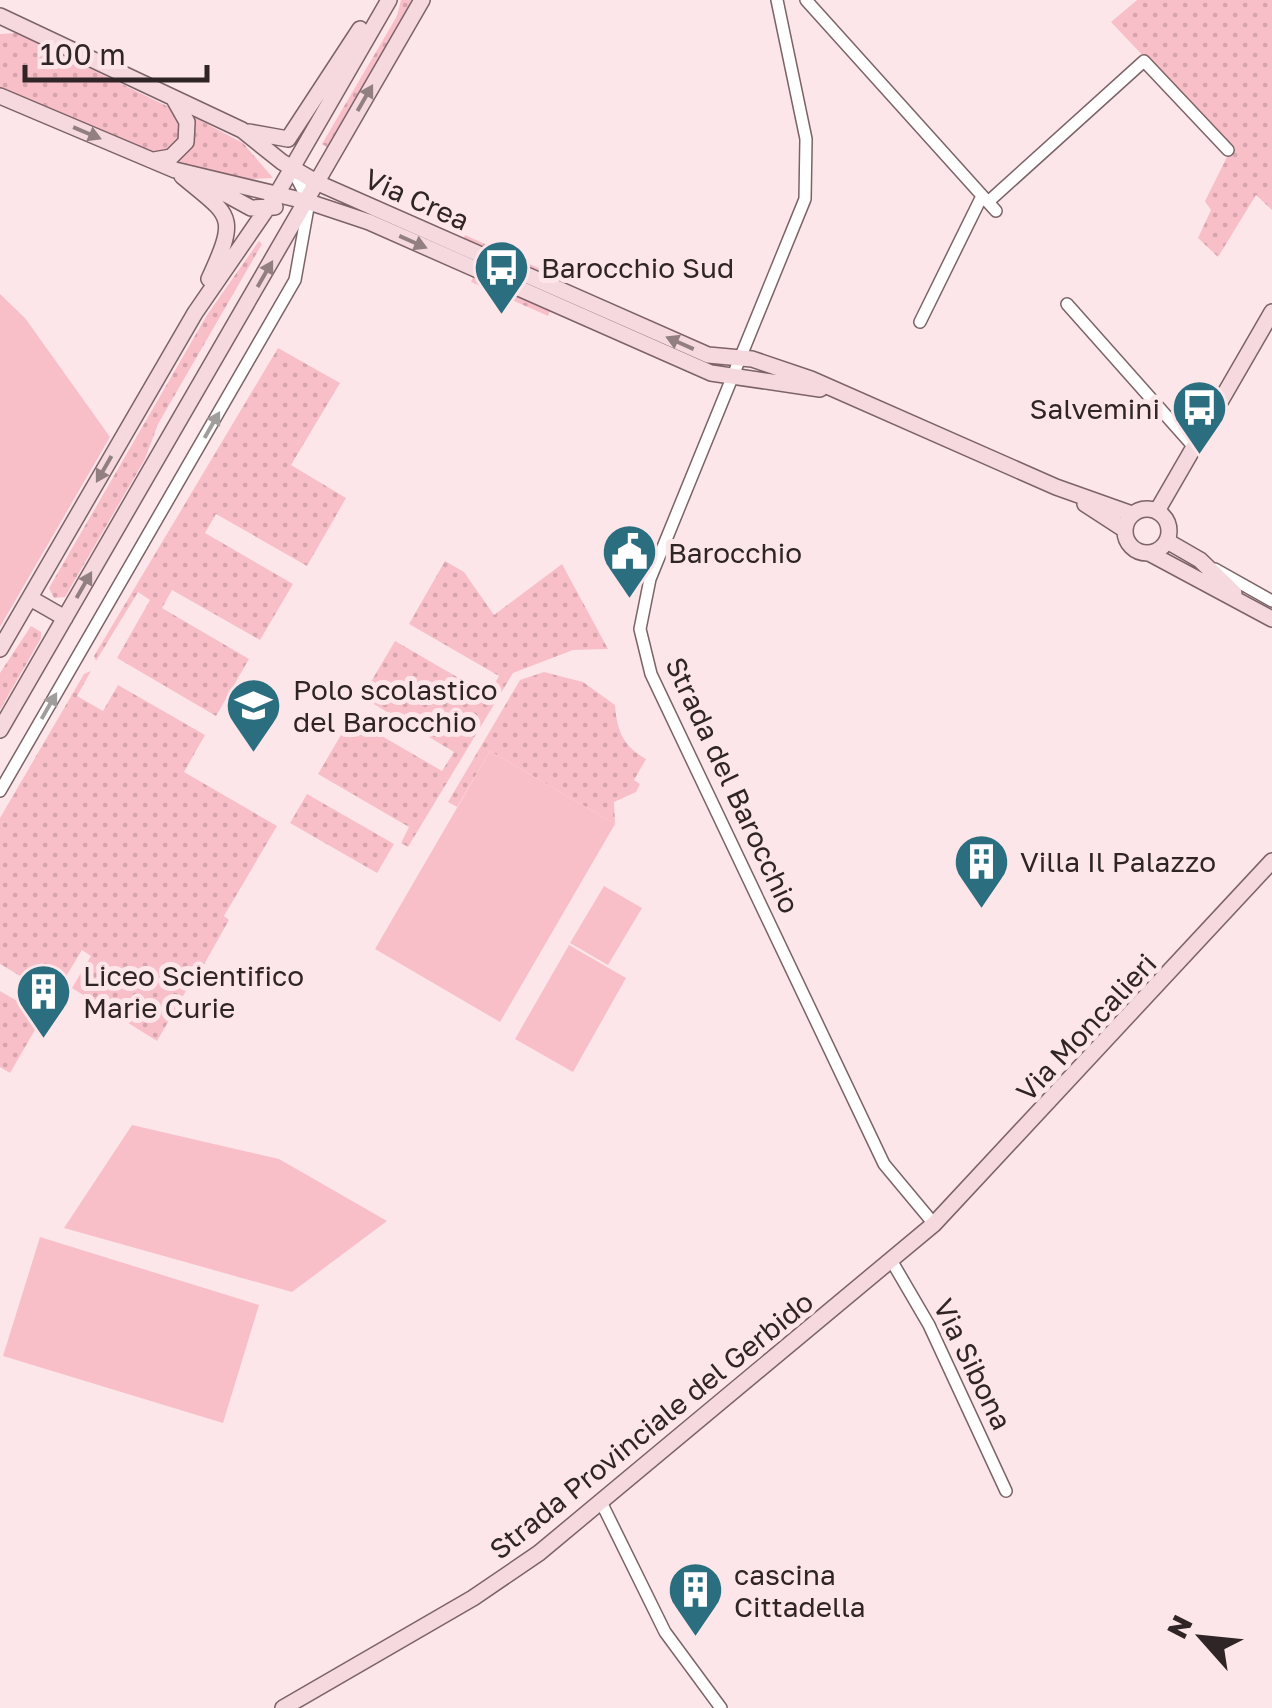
<svg xmlns="http://www.w3.org/2000/svg" width="1272" height="1708" viewBox="0 0 1272 1708" font-family="'Golos Text',sans-serif">
<style>
.grass{fill:url(#grass-dots)}
.pitch{fill:#f9bfc9}
.lines{fill:none;stroke-linecap:round;stroke-linejoin:round}
.street-casing{stroke:#7b6367;stroke-width:14}
.secondary-casing{stroke:#7b6367;stroke-width:18}
.street{stroke:#fff;stroke-width:11}
.secondary{stroke:#f5d9df;stroke-width:15}
.oneway{fill:#927f82}
.oneway2{fill:#a19d9d}
.labels{text-anchor:middle;dominant-baseline:central;stroke-width:10;stroke-linejoin:round;paint-order:stroke}
.street-label{font-size:28px;fill:#2f2526;stroke:#fde6e9}
.poi-label{font-size:28px;fill:#2f2526;stroke:#fde6e9;text-anchor:start}
</style>
<defs>
<pattern id="grass-dots" width="8" height="8" patternUnits="userSpaceOnUse" patternTransform="scale(2.5)"><rect width="8" height="8" fill="#f9bfc9"/><path d="M2 2h.1M6 6h.1" fill="none" stroke="#d6a4ac" stroke-width="1.8" stroke-linecap="round"/></pattern>
</defs>
<rect width="100%" height="100%" fill="#fde6e9"/>
<path class="grass" d="M401,0H412L327,147L322,144L397,16Z
M1137,0H1272V210L1256,195L1218,257L1198,238L1211,210L1205,201L1231,149L1111,22Z
M17,33L173,109L184,124L176,148L155,156L0,91V34Z
M190,115L243,143L273,178L238,180L169,163Z
M465,235L565,280L563,285L463,240Z
M259,241L262,244L158,424L145,459L65,597L54,598L49,588L207,315Z
M473,277L550,311L548,316L471,282Z
M278,348L340,383L291,465L346,498L307,566L216,514L205,533L293,584L260,640L172,590L162,608L249,659L216,716L117,658L150,600L138,592L96,661L94,656Z
M445,561L464,572L494,615L562,564L608,649L573,650L513,673L408,847L401,843L409,827L318,774L351,718L442,771L454,752L362,697L395,641L488,695L499,676L409,624Z
M31,626L41,632V638L0,710V673Z
M91,671L77,696L103,711L118,685L205,735L184,772L277,826L224,916L229,920L202,968L213,976L209,985L194,977L157,1041L72,988L91,956L82,950L54,996L0,964V818L84,674Z
M544,672L583,682L615,705C617,731 623,746 646,759L634,780L640,784L636,792L614,802L615,824L490,751L457,807L448,802L520,680Z
M307,794L394,844L377,873L290,823Z
M0,991L43,1016L10,1073L0,1067Z"/>
<path class="pitch" d="M0,294L25,318L110,437L0,627Z
M490,751L615,824L500,1022L375,949Z
M604,886L642,908L608,965L570,943Z
M569,945L626,978L573,1072L515,1039Z
M132,1125L279,1159L387,1221L292,1292L64,1228Z
M40,1237L259,1305L223,1423L3,1356Z"/>
<g class="lines">
<defs>
<path id="street" d="M777,0L806,139L805,199L650,579L640,629L651,674L884,1164L934,1224
M806,0L996,211
M988,202L1144,61L1228,150
M1067,304L1194,447
M920,322L982,196
M1215,569L1272,601
M0,791L295,280L309,202L292,169
M891,1260L929,1325L1006,1491
M602,1504L665,1632L721,1708"/>
<path id="secondary" d="M0,16L242,130L282,162L318,183L708,355L752,359L811,379L1056,487L1132,514
M0,96L175,170L309,202L369,222L711,373L820,389
M249,132L288,139L360,29
M154,160L171,157L186,142L187,122L174,99
M182,176C231,217 239,214 209,279
M209,185L251,208L275,207
M1085,504L1125,530
M1125 531a22 22 0 1 1 44 0a22 22 0 1 1-44 0Z
M1157,511L1272,312
M1167,541L1200,560L1234,593
M1149,553L1272,619
M30,598L65,618
M0,649L195,313L277,194L389,0
M0,730L422,0
M283,1708L473,1598L539,1553L934,1224L1272,861"/>
</defs>
<use href="#street" class="street-casing"/>
<use href="#secondary" class="secondary-casing"/>
<use href="#street" class="street"/>
<use href="#secondary" class="secondary"/>
</g>
<defs><path id="oneway-solid" d="M-6-.8H1V-3.2L6.5 0L1 3.2V.8H-6Z" transform="scale(2.5)"/></defs>
<g class="oneway">
<use href="#oneway-solid" transform="translate(365 98) rotate(-60)"/>
<use href="#oneway-solid" transform="translate(87 133) rotate(23)"/>
<use href="#oneway-solid" transform="translate(413 242) rotate(24)"/>
<use href="#oneway-solid" transform="translate(265 274) rotate(-60)"/>
<use href="#oneway-solid" transform="translate(680 343) rotate(-156)"/>
<use href="#oneway-solid" transform="translate(104 469) rotate(120)"/>
<use href="#oneway-solid" transform="translate(84 585) rotate(-60)"/>
</g>
<g class="oneway2">
<use href="#oneway-solid" transform="translate(212 425) rotate(-60)"/>
<use href="#oneway-solid" transform="translate(49 706) rotate(-60)"/>
</g>
<defs>
<symbol id="bus-pin" viewBox="-11 -11 22 30"><path d="M0 17L-7.5 6A9.5 9.5 0 1 1 7.5 6Z" fill="#2a6e7f" stroke="#fde6e9"/><path d="M-5-6H5V4H4V6H2V4H-2V6H-4V4H-5ZM-3.5-4V0h7V-4ZM-3.5 1.2v1.5H-2V1.2ZM2 1.2v1.5H3.5V1.2Z" fill="#fff"/></symbol>
<symbol id="civic-pin" viewBox="-11 -11 22 30"><path d="M0 17L-7.5 6A9.5 9.5 0 1 1 7.5 6Z" fill="#2a6e7f" stroke="#fde6e9"/><path d="M-.6-6.5H3V-4.5H.6V-3L4-1V1h2V6H-6V1h2V-1L-.6-3ZM-1.2 2.5V6h2.4V2.5Z" fill="#fff"/></symbol>
<symbol id="school-pin" viewBox="-11 -11 22 30"><path d="M0 17L-7.5 6A9.5 9.5 0 1 1 7.5 6Z" fill="#2a6e7f" stroke="#fde6e9"/><path d="M0-5L7-2L0 1L-7-2ZM-4 1L0 2.5L4 1V4Q0 6-4 4Z" fill="#fff"/></symbol>
<symbol id="building-pin" viewBox="-11 -11 22 30"><path d="M0 17L-7.5 6A9.5 9.5 0 1 1 7.5 6Z" fill="#2a6e7f" stroke="#fde6e9"/><path d="M-4-6H4V6H1V3H-1V6H-4ZM-2.5-4.3h1.7v1.8h-1.7ZM.8-4.3h1.7v1.8H.8ZM-2.5-1h1.7V.8h-1.7ZM.8-1h1.7V.8H.8Z" fill="#fff"/></symbol>
</defs>
<g fill-rule="evenodd">
<use href="#bus-pin" x="470" y="236" width="63" height="86"/>
<use href="#bus-pin" x="1168" y="376" width="63" height="86"/>
<use href="#civic-pin" x="598" y="520" width="63" height="86"/>
<use href="#school-pin" x="222" y="674" width="63" height="86"/>
<use href="#building-pin" x="950" y="830" width="63" height="86"/>
<use href="#building-pin" x="12" y="960" width="63" height="86"/>
<use href="#building-pin" x="664" y="1558" width="63" height="86"/>
</g>
<g class="labels">
<g class="street-label">
<text transform="translate(417 199) rotate(24)">Via Crea</text>
<text transform="translate(733 785) rotate(65)">Strada del Barocchio</text>
<text transform="translate(1086 1027) rotate(-47)">Via Moncalieri</text>
<text transform="translate(973 1364) rotate(64)">Via Sibona</text>
<text transform="translate(651 1425) rotate(-39)">Strada Provinciale del Gerbido</text>
</g>
<g class="poi-label">
<text x="541" y="267">Barocchio Sud</text>
<text x="1160" y="408" text-anchor="end">Salvemini</text>
<text x="668" y="552">Barocchio</text>
<text x="293" y="689">Polo scolastico<tspan x="293" dy="32">del Barocchio</tspan></text>
<text x="1020" y="861">Villa Il Palazzo</text>
<text x="83" y="975">Liceo Scientifico<tspan x="83" dy="32">Marie Curie</tspan></text>
<text x="734" y="1574">cascina<tspan x="734" dy="32">Cittadella</tspan></text>
</g>
</g>
<g transform="translate(1202 1638) rotate(297)" stroke="#fde6e9" stroke-width="8" paint-order="stroke">
<path d="M0-8L18 38L0 25L-18 38Z" fill="#2f2526"/>
<text y="-15" font-size="28" font-weight="bold" text-anchor="middle" fill="#2f2526">N</text>
</g>
<path d="M25 65v15h182v-15" fill="none" stroke="#2f2526" stroke-width="5"/>
<text x="40" y="65" font-size="30" fill="#2f2526" stroke="#fde6e9" stroke-width="8" paint-order="stroke">100 m</text>
</svg>
